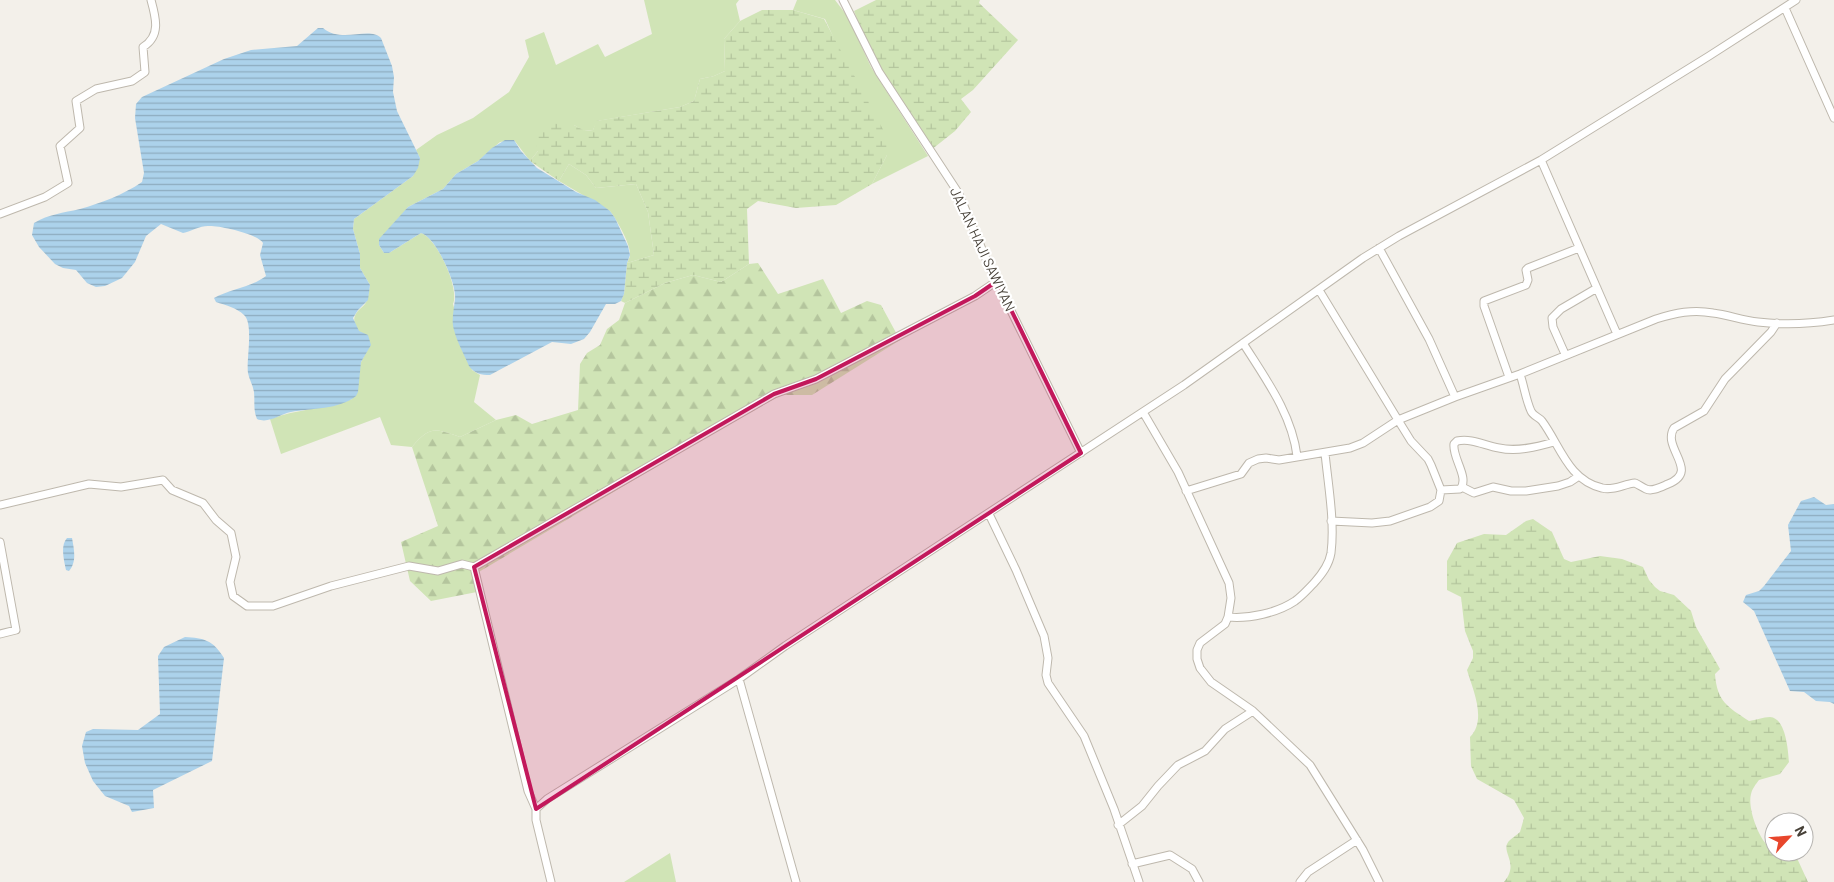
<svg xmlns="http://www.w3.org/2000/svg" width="1834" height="882" viewBox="0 0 1834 882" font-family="Barlow,sans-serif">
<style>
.grass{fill:#d0e4b6}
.forest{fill:url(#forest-firs)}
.wetland{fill:url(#wetland-marsh)}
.water{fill:url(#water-rules)}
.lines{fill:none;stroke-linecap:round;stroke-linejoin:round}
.minor-casing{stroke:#beb8ad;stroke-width:9}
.minor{stroke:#fff;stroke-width:7}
.marked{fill:#c2185b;fill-opacity:0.2;stroke:#c2185b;stroke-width:4;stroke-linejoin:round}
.labels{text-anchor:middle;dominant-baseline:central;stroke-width:4.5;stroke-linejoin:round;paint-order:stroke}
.street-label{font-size:14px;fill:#474138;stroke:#fff}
</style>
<defs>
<pattern id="forest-firs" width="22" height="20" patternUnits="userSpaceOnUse" patternTransform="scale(1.25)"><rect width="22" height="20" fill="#d0e4b6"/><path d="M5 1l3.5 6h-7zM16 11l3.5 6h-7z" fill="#b4c59d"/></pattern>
<pattern id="wetland-marsh" width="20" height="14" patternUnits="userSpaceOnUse" patternTransform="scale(1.25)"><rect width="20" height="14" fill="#d0e4b6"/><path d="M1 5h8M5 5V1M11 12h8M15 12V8" fill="none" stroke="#b4c59d"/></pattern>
<pattern id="water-rules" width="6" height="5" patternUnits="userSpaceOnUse" patternTransform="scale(1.25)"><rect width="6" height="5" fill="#acd2eb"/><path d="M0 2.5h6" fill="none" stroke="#8eacbf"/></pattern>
</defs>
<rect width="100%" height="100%" fill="#f3f0ea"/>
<path class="grass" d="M644,0H739L736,4L740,21L724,39L725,71L714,76L700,79L694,101L680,107L597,121L593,130L584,131L574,125L538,151L530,161L514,140L500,142L478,161L456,174L443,189L408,207L379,245L384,253H389L421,233C437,238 460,289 453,304L472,370L480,375L474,402L496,420L460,437C434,428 430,426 412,447L391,445L380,417L281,454L270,419C297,409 325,409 352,399L361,362L370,345C363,336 348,324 357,312C359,309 363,307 365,304C368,300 369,290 370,285L360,268V254L353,229L354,219L413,176L420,158L416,150L437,135L473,118L509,92L529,57L525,40L544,32L556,65L598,44L605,57L652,34Z
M797,0H835L848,17L871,67L928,156L872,184L887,155L825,19L793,10Z
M569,164L586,175L596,188L636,184L648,212L654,255L627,263C628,260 630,258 630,255C631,244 616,219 610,211L559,181Z
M670,853L676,882H624Z"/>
<path class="forest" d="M758,263L778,294L823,279L841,313L867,301L881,305L900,340L812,395H781L681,452L477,573L482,591L431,601L410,581L401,542L438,526L412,447C430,426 434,428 460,437L496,420L516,415L532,424L578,410L580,364L587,353L600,345L607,329L619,320L625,303L665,283L693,275L721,282L749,264Z"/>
<path class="wetland" d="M876,0H980L979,3L1018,40L973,90L961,99L971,112L955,131L931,150L874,62L854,11Z
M762,10H793L824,19L887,137V155L872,184L836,205L796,208L758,201L747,209L749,264L721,282L693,275L665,283L625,303L621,301L624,294L627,263L654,255L648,212L636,184L596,188L586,175L569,164L559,181L530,161L538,151L535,139L548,123L574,125L585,131L593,130L596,121L680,107L694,101L700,79L714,76L725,71L724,39L740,21Z
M1533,519L1552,532L1564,559L1571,562L1600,556L1622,559L1643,567L1649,580L1655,587L1660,591L1674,595L1691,611L1696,627L1720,669L1715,674C1717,702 1728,707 1749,721C1756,720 1763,717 1770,717C1786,718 1788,750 1789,762L1780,774L1759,780C1756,784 1752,789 1751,794C1747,808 1760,845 1774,850V852H1791L1796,856L1808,882H1504C1521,862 1498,851 1510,840C1513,837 1517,835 1520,832L1524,818L1514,800L1477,779L1471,766L1470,737C1487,720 1473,690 1467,670L1473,658V651L1465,631L1461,597L1447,590V561L1457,543L1484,534L1506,535L1526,521Z"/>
<path class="water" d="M318,28H323C342,44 369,26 381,38L392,66L394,77L393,92L397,111L420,158L418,168L413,176L354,219L353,229L360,254V268L370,285L368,300L358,310L353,318L359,331L368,335L371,345L361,362L358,392L356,396C339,410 311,408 291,412C280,414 269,424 257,419C253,410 255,401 254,392C253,385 249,379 248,373C246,360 254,324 244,315C237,308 225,305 216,302L214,298C230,289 250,288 266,276L260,255L263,243C258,234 221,226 210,226C201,225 192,231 183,233L161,224L146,236L135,262L122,278L105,286L96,287L87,283L76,270L63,268L55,264L39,247L32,235L34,223C49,214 63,213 80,209C101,203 123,195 142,182L144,173L135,118L136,104L142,97L224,59L251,50L297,46Z
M505,140H514L521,151L537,168L576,192L595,200L610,211L615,218L628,246L630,255L627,263L624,294L621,301L615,304H606L590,332L584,339L571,344L552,342L490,375C481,375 475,374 469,366C464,354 457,342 454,330C451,321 454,309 455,299C457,284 436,237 421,233L389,253H384L379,245V239L408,207L443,189L456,174L478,161L492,148Z
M1814,497L1826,505L1834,504V704L1830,702L1816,701L1804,692L1790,691L1754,611L1743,602L1746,595L1759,591L1764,586L1791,551L1788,525L1801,501Z
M67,538H72C74,549 77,562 69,571L66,570C64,560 60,546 67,538Z
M185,637C204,638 213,640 224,658L212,761L153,790L154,808L132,812L129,806L105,796L93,781L85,763L82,746L86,732L93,729L138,730L160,714L158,656L164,647Z"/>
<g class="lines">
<defs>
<path id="minor" d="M843,0L879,72L959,194L989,266L1081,453
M1785,8L1834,118
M1541,160L1617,334
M0,214L45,197L68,183L60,146L80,128L76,101L96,89L132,81L145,72L143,47C161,36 156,18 151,0
M1379,248L1429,339L1455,397
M1319,290L1398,420L1455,397L1520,374L1656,319C1675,313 1693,309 1713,313C1728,315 1742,320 1758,322C1783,325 1809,324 1834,320
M1243,343C1265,378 1292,414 1297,456
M1565,354L1553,327L1552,318L1561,309L1597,288
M1520,374C1524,386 1526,400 1531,411C1533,416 1539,417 1542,421C1560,445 1568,480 1602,488C1613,491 1624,484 1635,483C1639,485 1642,487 1646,489C1652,492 1661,487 1668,484C1701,471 1661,448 1674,428L1704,411L1725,379L1771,332L1777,323
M1509,377L1484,306V301L1526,285L1528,280L1526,270L1528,268L1579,248
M1143,412L1178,472L1229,583L1231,598L1228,617L1225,624L1200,643L1197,650V659L1200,668L1211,682L1253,711L1310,765L1363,850L1379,882
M1462,487L1474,493L1493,487L1511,491H1526L1558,486L1570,482L1579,476
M1441,490L1460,489C1470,478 1452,458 1454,444L1457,441C1473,438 1485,446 1499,448C1517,452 1537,447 1554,442
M1186,491L1241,474L1249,463L1258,459L1266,458L1279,460L1350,448L1363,443L1398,420L1411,441L1428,459L1431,465L1441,490L1439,501L1430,507L1390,521L1372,523L1331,521
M0,505L89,484L121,487L163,480L172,490L203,503L216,520L231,533L236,557L230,582L233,596L247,606H273L331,586L409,566L438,571L462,564L474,567L774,394L816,379L975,296L997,281
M989,514L1016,570L1044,636L1048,658L1046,675L1048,683L1084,736L1114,809L1139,882
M0,542L16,630L0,634
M474,567L528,791L536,809V820L551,882
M1228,617C1249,619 1277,613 1295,601C1302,596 1308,589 1314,583C1322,574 1329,565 1331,553C1335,522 1328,484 1325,453
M739,679L796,882
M536,809L547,799L739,679L785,646L1184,385L1363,258L1399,236L1541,160L1709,56L1796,0
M1118,825L1142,806L1158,786L1178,765L1205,751L1225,729L1253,711
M1132,864L1170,855L1192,869L1199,882
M1300,882L1308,872L1357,840"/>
</defs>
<use href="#minor" class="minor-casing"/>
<use href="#minor" class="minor"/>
</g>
<path class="marked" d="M997,281L1081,453L536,809L474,567L774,394L816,379L975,296Z"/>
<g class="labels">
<g class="street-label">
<text transform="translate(983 249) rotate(65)">JALAN HAJI SAWIYAN</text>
</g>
</g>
<g transform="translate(1789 837) rotate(64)"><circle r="24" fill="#ffffff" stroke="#b5b3af"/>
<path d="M0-4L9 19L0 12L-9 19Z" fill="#e8462c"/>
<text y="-8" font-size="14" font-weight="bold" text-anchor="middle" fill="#474138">N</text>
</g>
</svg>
